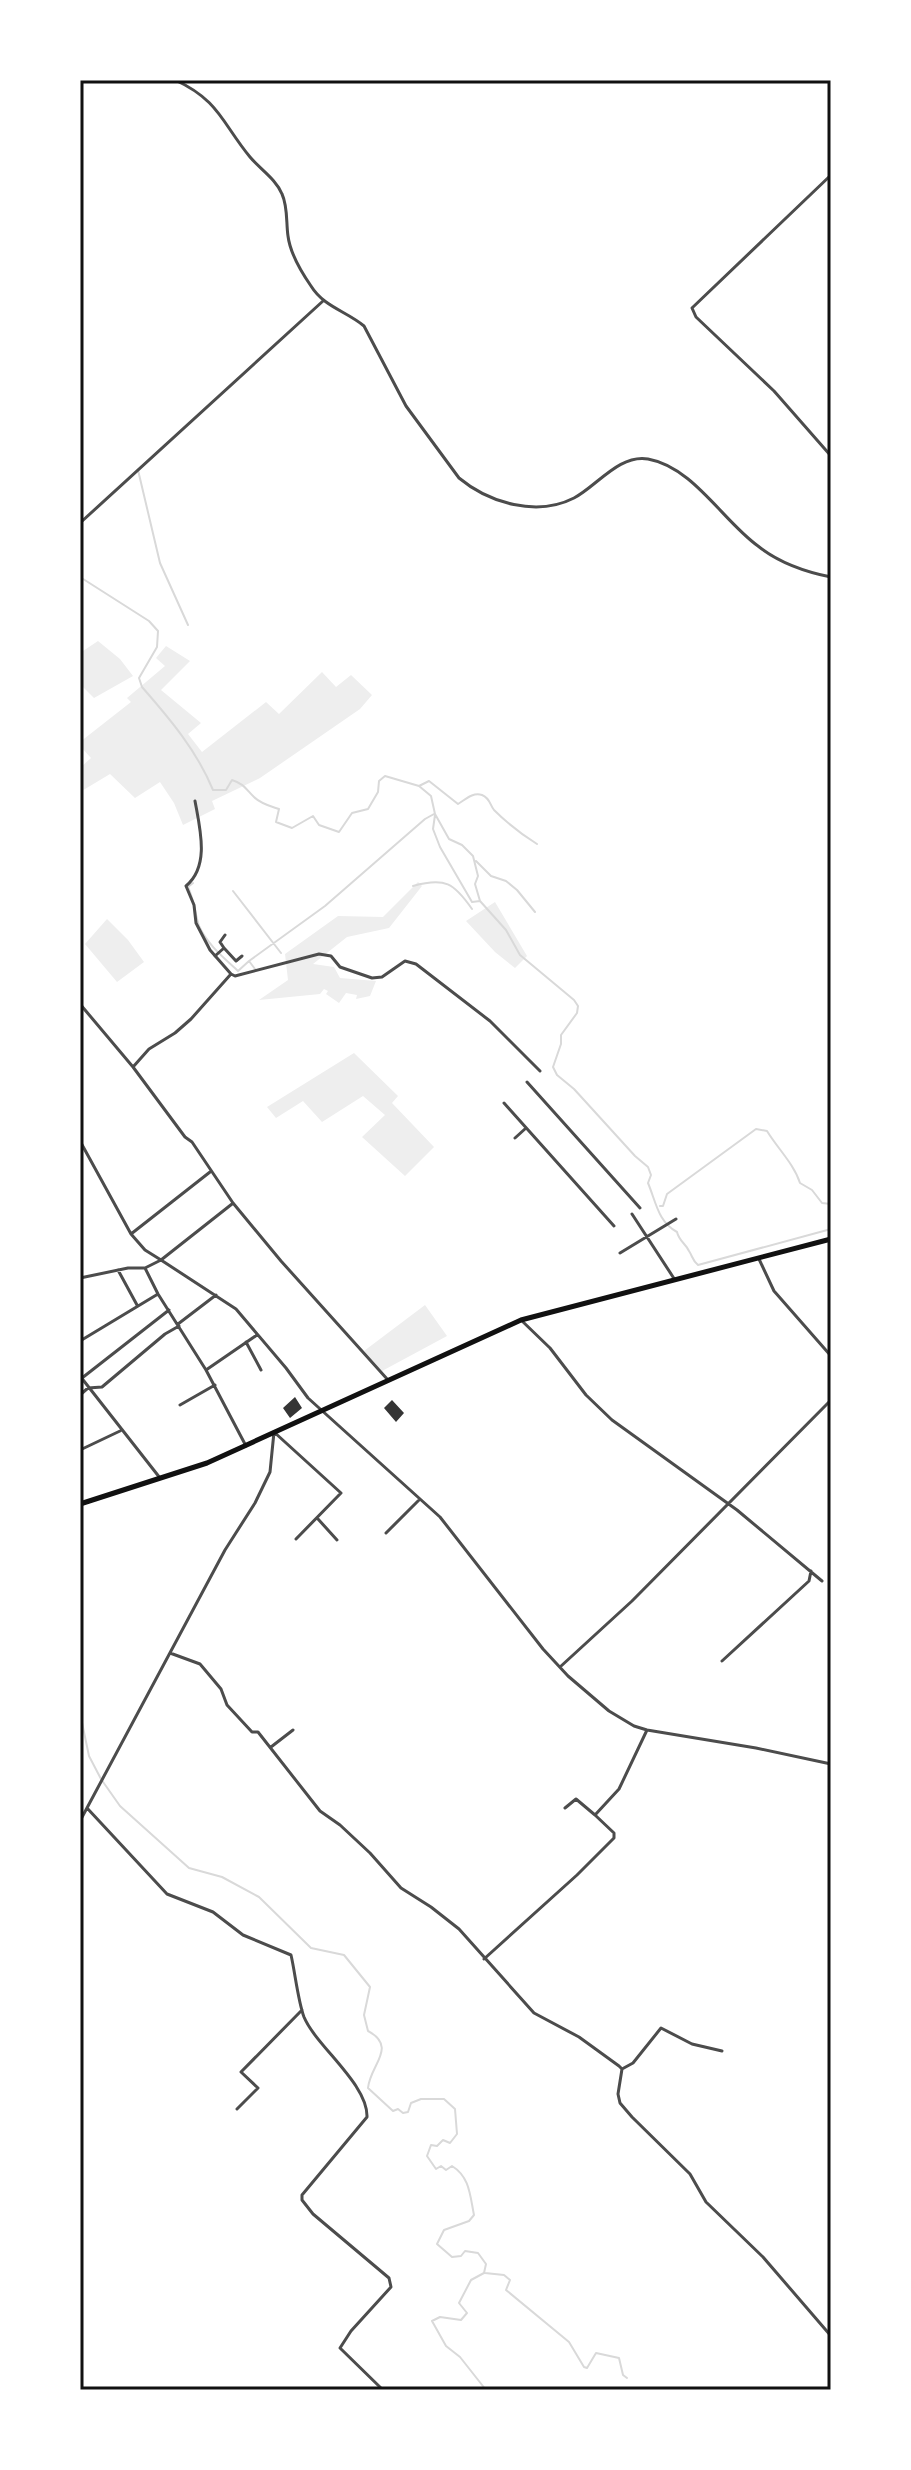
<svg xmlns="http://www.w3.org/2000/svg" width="911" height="2470" viewBox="0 0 911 2470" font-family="'Crimson Pro',serif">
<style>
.green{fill:#eee}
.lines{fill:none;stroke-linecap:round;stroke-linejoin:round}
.stream{stroke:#d9d9d9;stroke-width:2}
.building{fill:#353535}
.minor{stroke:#4c4c4c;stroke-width:3}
.primary{stroke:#111;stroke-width:5}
.neatline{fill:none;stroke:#111;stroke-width:3}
</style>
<rect width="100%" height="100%" fill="#fff"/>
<path class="green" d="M98,641L120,659L133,676L94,698L80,684V653Z
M166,646L190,661L161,690L201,723L188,734L202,752L266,702L279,714L322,672L336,687L351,675L372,695L360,709L260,778L212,801L215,809L183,825L174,803L160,782L135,798L110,774L80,792V768L91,758L80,746V742L131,702L127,698L165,666L156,658Z
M418,882L422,886L389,928L347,937L313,964L334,967L340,978L376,981L370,996L356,999L357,995L346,993L339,1003L326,994L328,991L324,989L320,994L259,1000L288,980L285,954L338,916L383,917Z
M495,902L527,956L515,968L495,952L466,921Z
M107,919L128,940L144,962L117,982L85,944Z
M354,1053L398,1096L392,1103L434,1147L405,1176L362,1137L385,1115L363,1096L322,1122L303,1101L276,1118L267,1107Z
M425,1305L447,1336L382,1371L364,1351Z"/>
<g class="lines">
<path class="stream" d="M138,470L160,563L188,625
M80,577L149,621L158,631L157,647L139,678L142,687C170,719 197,751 213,790H226L232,780C244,784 245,788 254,797C261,804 270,806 279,809L276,822L292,828L313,816L319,825L339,832L352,813L368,809L378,792L379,781L385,776L419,786L431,796L435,814L449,839L462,845L473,856L478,876L475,884L480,901L506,930L520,955L574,1000L578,1006L577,1013L561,1035V1044L553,1067L557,1075L574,1089L635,1156L648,1167L651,1175L648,1183C656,1202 658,1222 677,1232C679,1241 686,1244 689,1251C693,1257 692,1260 698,1265L831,1229
M419,786L429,781L458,804C466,799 473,792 482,795C490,798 490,805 494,810C507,823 521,834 537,844
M435,815L433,829L440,847L472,902L480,901
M476,861L491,876L506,881L517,890L535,912
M193,883L188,887C194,900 195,913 199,926C207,944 224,958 238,971L249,961L255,969
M413,886C445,877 454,883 472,909
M233,891L281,953
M249,961L325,906L425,819L434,814
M660,1206H663L667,1194L756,1129L767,1131C778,1149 794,1164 800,1183L812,1190L822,1203L831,1204
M80,1713L89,1756L101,1779L120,1806L189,1868L222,1877L259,1897L311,1948L344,1955L370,1987L364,2015L368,2031C398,2047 370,2065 368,2088L393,2111L398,2109L403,2113L408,2112L411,2103L421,2099H444L455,2109L457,2134L450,2143L443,2140L437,2146L431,2145L427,2156L436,2169L441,2166L446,2170L452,2166C470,2177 470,2196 474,2215L469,2221L444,2230L437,2244L452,2257L461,2256L465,2251L478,2253L486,2264L484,2273L471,2280L459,2303L467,2313L461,2320L440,2317L432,2321L446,2346L460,2357L486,2390
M485,2273L504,2275L510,2280L506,2290L569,2342L584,2367L587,2368L596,2353L619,2358L623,2375L627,2378"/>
</g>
<path class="building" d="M295,1397L302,1408L290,1418L283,1408Z
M392,1400L404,1413L396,1422L384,1408Z"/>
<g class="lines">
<path class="minor" d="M175,80C219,100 222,123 250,157C260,169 276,179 282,194C288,207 286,223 288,236C290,252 302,273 311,286C324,307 346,311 364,326L406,406L459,478C489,503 537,517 574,498C597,486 619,454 648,459C693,467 723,521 758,546C778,562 806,572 831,577
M831,175L692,308L696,317L774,391L831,456
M80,523L323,301
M195,801C200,829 210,866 186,886L194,905L196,923L210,950L231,974L235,976L319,954L331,956L340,967L372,978L382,977L405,961L416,964L490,1021L540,1071
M224,948L236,961L242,956
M215,956L224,948L220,942L225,935
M80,1004L133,1067L185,1137L192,1142L233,1203L281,1261L388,1380
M133,1067L149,1049L175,1033L191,1019L231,974
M527,1082L640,1208
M504,1103L614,1226
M515,1138L526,1128
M80,1141L131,1234L145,1250L161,1260L232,1204
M632,1214L675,1280
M131,1234L210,1172
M620,1253L676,1219
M759,1259L774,1291L831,1356
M145,1268L158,1294L206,1370
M118,1270L137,1305
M80,1278L128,1268H145L161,1260L236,1309L286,1368L308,1398L440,1517L543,1649L568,1676L609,1711L634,1726L647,1730L756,1748L831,1764
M521,1320L550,1348L586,1395L612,1420L737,1510L822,1581
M178,1324L216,1295
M80,1341L158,1294
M246,1342L261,1370
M80,1376L160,1478
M82,1378L169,1310
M80,1395L88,1388L102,1387L165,1334L179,1326
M180,1405L215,1385
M274,1432L341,1493L296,1539
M246,1446L206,1370L257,1335
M80,1450L120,1431
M318,1519L337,1540
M386,1533L420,1499
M170,1653L200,1664L221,1689L227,1705L252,1732H258L320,1811L340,1825L370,1853L401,1888L431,1907L459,1929L534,2013L579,2037L619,2066L622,2069L618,2094L620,2103L632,2117L690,2174L706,2202L763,2257L831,2336
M722,1661L809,1581L811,1571
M560,1667L632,1601L831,1400
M271,1747L293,1730
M87,1808L167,1894L213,1912L243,1935L291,1955C295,1972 298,2001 304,2017C316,2046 368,2084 367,2117L302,2195V2200L313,2214L389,2278L391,2287L351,2331L340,2348L383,2390
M565,1808L576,1799L595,1815
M80,1821L225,1550L255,1503L270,1472L274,1432
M484,1959L577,1875L614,1838V1833L595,1815L619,1789L647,1730
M622,2069L633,2063L661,2028L692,2044L722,2051
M237,2109L258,2088L241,2072L302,2010"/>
<path class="primary" d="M80,1504L207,1463L521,1320L831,1239"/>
</g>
<rect width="911" height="2470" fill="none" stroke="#ffffff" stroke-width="164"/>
<rect x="82" y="82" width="747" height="2306" class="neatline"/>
</svg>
